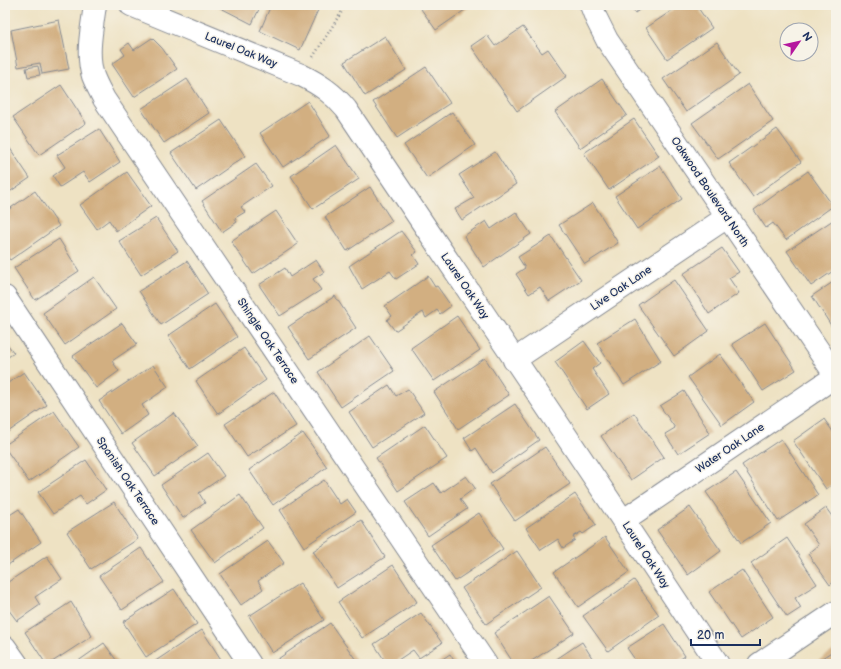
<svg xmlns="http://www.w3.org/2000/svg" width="841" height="669" viewBox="0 0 841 669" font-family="'Balsamiq Sans',sans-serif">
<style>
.building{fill:#d2af81}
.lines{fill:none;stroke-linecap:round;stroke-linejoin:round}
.minor-casing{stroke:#848890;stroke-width:24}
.path{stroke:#848890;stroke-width:2.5;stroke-dasharray:1 3;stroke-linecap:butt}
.minor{stroke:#fff;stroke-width:22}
.labels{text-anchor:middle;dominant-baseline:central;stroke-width:3;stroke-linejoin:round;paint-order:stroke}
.street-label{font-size:11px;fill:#1b2f5e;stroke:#f7f3e8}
</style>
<rect width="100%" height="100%" fill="#f7f3e8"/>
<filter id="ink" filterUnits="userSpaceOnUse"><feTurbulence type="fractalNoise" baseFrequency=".025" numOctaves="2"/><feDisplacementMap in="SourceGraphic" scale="8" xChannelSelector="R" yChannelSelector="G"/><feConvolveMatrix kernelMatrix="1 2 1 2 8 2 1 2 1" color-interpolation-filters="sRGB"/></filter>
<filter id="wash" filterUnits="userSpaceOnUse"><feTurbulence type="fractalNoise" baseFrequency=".012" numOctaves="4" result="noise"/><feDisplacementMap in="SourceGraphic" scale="16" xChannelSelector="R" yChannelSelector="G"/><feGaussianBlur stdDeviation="0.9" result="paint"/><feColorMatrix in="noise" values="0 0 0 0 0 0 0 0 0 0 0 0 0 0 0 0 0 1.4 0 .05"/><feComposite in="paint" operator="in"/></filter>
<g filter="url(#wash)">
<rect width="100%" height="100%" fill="#eee2c3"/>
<g id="blocks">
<path class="building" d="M215,5H261L252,24Z
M271,5H307L318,10L300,50L260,31Z
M427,5H472L436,30L421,9Z
M630,5H646L635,13Z
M680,5H696L712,28L667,59L646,28Z
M59,20L69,69L42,74L40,63L18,67L11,30Z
M523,27L542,53L548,49L567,76L517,111L471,46L487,35L495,46Z
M385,36L406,70L365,96L344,62Z
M152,38L162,48L177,69L134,97L112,64L125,55L121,49L129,43L134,50Z
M717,42L739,75L686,112L663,79Z
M38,66L40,75L28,77L26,68Z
M426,67L450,103L397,138L373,102Z
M187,79L209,113L164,143L141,109Z
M602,79L627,115L580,148L555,112Z
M748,84L773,121L718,159L692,123Z
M61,85L86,123L39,155L13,117Z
M308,101L330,136L283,167L260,133Z
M452,112L475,145L427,178L404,145Z
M634,119L659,156L609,190L584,153Z
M221,120L245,156L196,190L171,153Z
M99,129L120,162L90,182L83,172L60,187L53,176L65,167L57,155Z
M777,129L801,162L753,197L729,163Z
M5,141L30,178L5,195Z
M336,145L359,179L313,209L291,176Z
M495,152L516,184L462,220L455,209L474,198L459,175Z
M256,164L272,186L241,207L245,212L235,218L237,222L222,232L202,201Z
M660,166L682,199L637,229L615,196Z
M808,171L833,206L786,240L773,223L766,228L754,210Z
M127,172L151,206L116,231L109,220L97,229L80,205Z
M370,187L392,221L347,251L325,217Z
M35,191L59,226L10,260L5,254V212Z
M593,203L618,243L585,264L559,225Z
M276,211L298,244L253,274L231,241Z
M516,212L531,234L484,267L464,236L486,221L491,229Z
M156,218L178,251L141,275L119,241Z
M836,218V269L811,286L787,251Z
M401,231L417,252L413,255L419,264L396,279L390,271L362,289L349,266Z
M551,236L581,280L549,301L540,287L529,294L516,274L525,268L518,257Z
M59,239L79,271L35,300L14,268Z
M722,248L739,272L729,278L739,293L709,314L683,274Z
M316,260L324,272L313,279L321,290L280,316L259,285L285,268L290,277Z
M187,261L208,294L161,325L139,291Z
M428,276L435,287L437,286L451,306L440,314L437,310L426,318L423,312L395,331L387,320L392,316L385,306Z
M94,277L116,309L65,345L43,313Z
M674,280L709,331L674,356L638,305Z
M833,282L836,286V324L832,327L812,296Z
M335,296L356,328L309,359L288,327Z
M215,304L237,337L190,369L168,336Z
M457,316L480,350L434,381L411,348Z
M635,319L661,361L624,385L597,343Z
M122,323L137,344L112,361L119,371L96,388L73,356Z
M765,323L796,370L763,391L732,344Z
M370,336L394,371L341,407L318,372Z
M5,341L14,353L5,359Z
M584,341L600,363L592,369L609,394L587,409L555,362Z
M244,348L266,380L218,414L196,381Z
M720,354L754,402L722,425L688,377Z
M485,358L509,395L458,429L434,392Z
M153,365L168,387L142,405L148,415L121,434L99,401Z
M24,372L47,405L5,434V385Z
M389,385L396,396L408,389L424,413L372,447L349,412Z
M684,391L710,433L678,454L665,434L675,428L660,406Z
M274,392L296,426L247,457L225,424Z
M515,404L539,440L492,473L476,448L472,451L464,438Z
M54,411L79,447L29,482L5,448V445Z
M174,413L198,446L155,476L132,443Z
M634,413L664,457L631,480L601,436Z
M824,419L836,436V482L826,489L793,441Z
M425,425L447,458L398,491L376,458Z
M303,433L327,467L273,505L249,470Z
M781,439L818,495L778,521L742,465Z
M545,447L570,484L515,521L490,484Z
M208,453L224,476L199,493L205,503L183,518L161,485Z
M86,460L106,490L86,504L80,496L53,514L38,492Z
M736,472L771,523L741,543L706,492Z
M466,476L475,488L460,499L467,509L428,536L405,502L434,483L441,493Z
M324,480L340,504L347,499L356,512L304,547L280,510Z
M575,494L596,525L583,534L581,532L573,537L575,540L563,548L558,539L541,550L526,528Z
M240,495L263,528L215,563L191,530Z
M114,502L138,539L91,569L67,532Z
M690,507L721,551L688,575L657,530Z
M826,508L836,522V580L830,585L808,554L819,545L804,524Z
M19,509L41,542L5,567V518Z
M479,513L503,549L455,581L431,545Z
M361,520L385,557L337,588L313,551Z
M605,537L629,572L578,607L554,572Z
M787,538L817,584L795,598L801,608L787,617L751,563Z
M268,541L284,563L258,581L263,589L241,605L220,574Z
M141,548L164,582L122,610L99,576Z
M517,551L541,587L486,624L462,588Z
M47,556L62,579L35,597L40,605L17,621L5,605V584Z
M393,565L417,602L362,638L338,602Z
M742,570L773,617L741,639L709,592Z
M634,580L659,615L608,651L583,616Z
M300,583L324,620L272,653L249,616Z
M174,589L197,624L146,657L123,622Z
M549,596L574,633L527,664H514L494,633Z
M71,602L92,636L49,664H46L25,632Z
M421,613L442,643L419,658L413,650L392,664H387L374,644Z
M330,623L356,660L350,664H277L275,661Z
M664,624L685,656L673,664H638L627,648Z
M202,630L224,664H151Z
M582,642L596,664H549Z
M104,643L119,664H74Z
M836,649V664H817L816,662Z
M450,654L456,664H435Z"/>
</g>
</g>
<g filter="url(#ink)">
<use href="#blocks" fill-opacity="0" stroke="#848890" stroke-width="1"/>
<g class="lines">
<defs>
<path id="minor" d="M95,5C92,28 86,54 93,76C96,84 100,91 104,99L486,664
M131,5L301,75C319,84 333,93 346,109C470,294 596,478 718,664
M591,5L596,18L607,40L836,376
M5,297L250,664
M514,360L727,217
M624,520L836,376
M5,647L17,664
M759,664L836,612"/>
</defs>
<use href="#minor" class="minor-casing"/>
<path class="path" d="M313,57L346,5"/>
<use href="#minor" class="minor"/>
</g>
</g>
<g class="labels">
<g class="street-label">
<text transform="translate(241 50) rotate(22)">Laurel Oak Way</text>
<text transform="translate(710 192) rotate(56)">Oakwood Boulevard North</text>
<text transform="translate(465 286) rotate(56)">Laurel Oak Way</text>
<text transform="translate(621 288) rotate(-34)">Live Oak Lane</text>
<text transform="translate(268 341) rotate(56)">Shingle Oak Terrace</text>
<text transform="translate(730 448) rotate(-34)">Water Oak Lane</text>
<text transform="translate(128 481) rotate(56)">Spanish Oak Terrace</text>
<text transform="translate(646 555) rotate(57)">Laurel Oak Way</text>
</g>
</g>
<rect width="841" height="669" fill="none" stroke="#f7f3e8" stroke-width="20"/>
<g transform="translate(799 42) rotate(56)"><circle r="19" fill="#f7f3e8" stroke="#9fa5b1"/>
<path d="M0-3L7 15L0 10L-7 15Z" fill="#b5179e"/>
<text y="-6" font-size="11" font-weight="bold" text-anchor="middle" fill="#1b2f5e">N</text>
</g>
<path d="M691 639v6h69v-6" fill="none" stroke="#1b2f5e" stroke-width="2"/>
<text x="697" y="639" font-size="12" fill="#1b2f5e" stroke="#f7f3e8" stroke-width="3" paint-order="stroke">20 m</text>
</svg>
